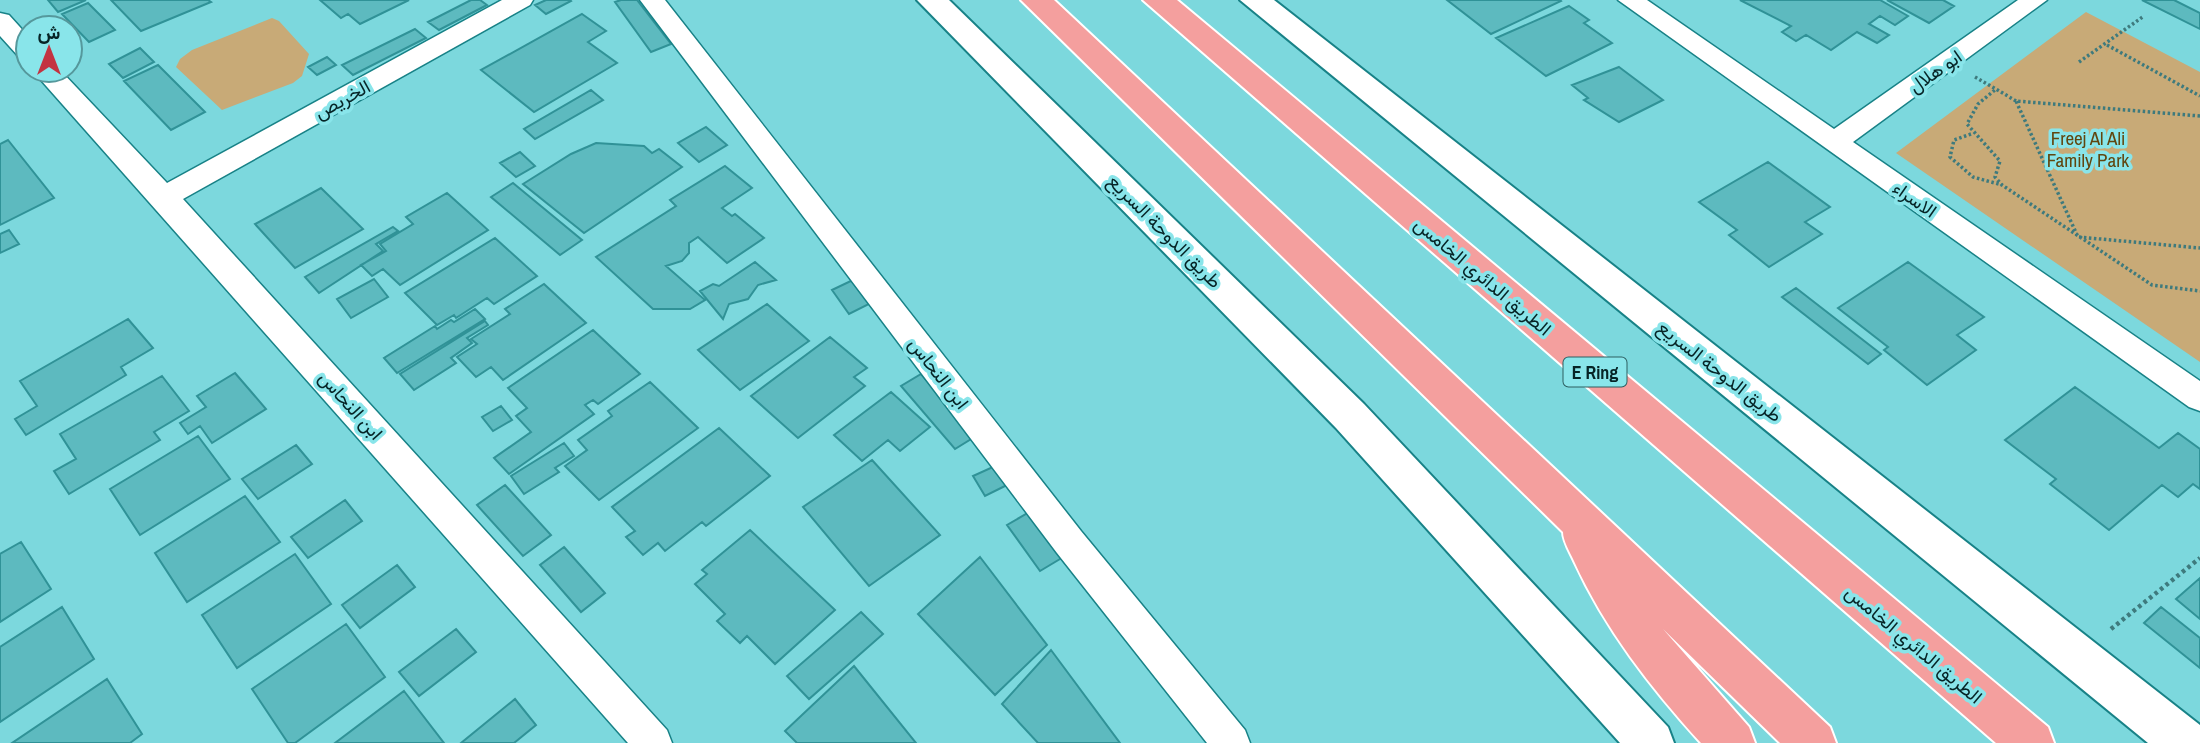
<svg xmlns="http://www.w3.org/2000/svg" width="2200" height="743" viewBox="0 0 2200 743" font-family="'Archivo Narrow',Vazirmatn,sans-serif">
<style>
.green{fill:#c8aa77}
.building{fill:#5dbabf;stroke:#309297;stroke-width:2}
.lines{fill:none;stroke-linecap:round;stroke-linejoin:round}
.minor-casing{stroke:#188287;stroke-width:3}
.tertiary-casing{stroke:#188287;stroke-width:4}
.motorway-casing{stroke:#fff;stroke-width:4}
.path-far1{stroke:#3e7a7d;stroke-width:3.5;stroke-dasharray:2.5 2.5;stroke-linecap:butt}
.path{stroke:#3e7a7d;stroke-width:4.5;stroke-dasharray:3.5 3.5;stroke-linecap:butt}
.minor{fill:#fff;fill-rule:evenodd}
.tertiary{fill:#fff;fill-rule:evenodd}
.motorway{fill:#f49f9e;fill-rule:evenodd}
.labels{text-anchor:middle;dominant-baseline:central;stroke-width:7;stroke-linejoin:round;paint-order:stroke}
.shield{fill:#89e5ea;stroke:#2d5e61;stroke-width:2}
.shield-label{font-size:18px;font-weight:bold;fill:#062426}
.street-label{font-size:19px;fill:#062426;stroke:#89e5ea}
.park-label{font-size:19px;fill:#61460f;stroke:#89e5ea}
</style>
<rect width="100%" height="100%" fill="#7cd8dd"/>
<path class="green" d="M2086,12L2200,72V362L1896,153Z
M272,18L279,21L309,54L302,76L293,83L222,110L176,67L180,59L192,50Z"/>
<path class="building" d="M48,0H86L58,12Z
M111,0H208L211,2L141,31Z
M320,0H409L360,24L348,14L341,18Z
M471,0H480L487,5L439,30L428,22Z
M546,0H570L571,1L546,14L535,5Z
M621,0H637L671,44L651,52L615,2Z
M1447,0H1560L1561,1L1491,34Z
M1740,0H1880L1908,16L1895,25L1880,16L1869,24L1889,35L1877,43L1857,32L1831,50L1806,35L1796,41L1782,32L1791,26Z
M1887,0H1943L1954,6L1929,23Z
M2142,0H2174L2200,13V29Z
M88,3L115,30L89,42L62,14Z
M1569,6L1589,20L1584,23L1612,43L1546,76L1496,38Z
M582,14L606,31L588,42L617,63L534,112L481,70Z
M415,29L426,38L353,75L342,65Z
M140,48L154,62L123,78L109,64Z
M327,57L336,65L317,75L308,67Z
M158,65L205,112L171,130L124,81Z
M1619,67L1663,100L1619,122L1584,100L1588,98L1572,85Z
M591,90L603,100L535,139L524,129Z
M706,127L727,145L699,162L678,143Z
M8,140L54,198L0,225V144Z
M596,143L644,146L652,153L659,149L682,167L584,233L523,184L571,154Z
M520,152L535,166L516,177L500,163Z
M1768,162L1830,207L1805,222L1822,234L1769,267L1729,235L1737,230L1699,202Z
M725,166L752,188L722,208L732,216L735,214L764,238L727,263L698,237L689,243V253L682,261L666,266L705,300L690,309H653L596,257L676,206L670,200Z
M513,183L582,240L560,255L491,197Z
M321,188L363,229L295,268L255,224Z
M447,193L488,230L400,285L383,269L372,276L361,265L386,251L380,244L413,224L406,217Z
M393,227L398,231L376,244L383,251L319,293L305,277Z
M9,230L19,244L0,253V234Z
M495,238L537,276L494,304L487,298L456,318L454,315L437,325L405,293Z
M755,262L776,280L758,285L748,299L729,304L723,319L700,291L713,284L719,286Z
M1908,262L1984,317L1957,335L1976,350L1927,385L1884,350L1888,347L1838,308Z
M857,278L875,301L849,314L832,290Z
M374,279L388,297L351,318L337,299Z
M544,284L586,323L503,380L491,367L476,377L457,357L477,344L471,339L510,314L505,309Z
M1796,288L1881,354L1868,364L1782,297Z
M767,304L809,341L740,390L698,350Z
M475,309L485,319L397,373L384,358L435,326L437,329L451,320L454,322Z
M128,319L153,348L121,367L126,375L26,435L15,419L37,406L20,381Z
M485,321L488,325L467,338L472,343L451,358L456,363L414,390L400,374Z
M593,330L640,374L598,404L593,400L585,405L594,414L509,474L494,458L531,432L516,416L527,408L508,388Z
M830,337L867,368L854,377L865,386L798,438L751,396Z
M235,373L266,409L212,443L200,426L188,434L180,423L206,407L197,396Z
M921,374L976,436L955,449L901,386Z
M162,376L189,411L154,432L160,440L69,494L54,471L76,459L60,434Z
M650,382L698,428L599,500L565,466L587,450L578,440L612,416L608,411Z
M2075,387L2159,448L2178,433L2200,449V489L2193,484L2178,497L2162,485L2109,530L2050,484L2056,479L2005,440Z
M891,392L930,427L900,451L888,440L862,461L834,435Z
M501,406L512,420L493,431L482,417Z
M719,428L770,476L706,526L702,522L665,551L658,543L643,555L626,537L635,531L612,507Z
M198,436L230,479L140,535L110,489Z
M564,443L574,456L555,468L559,472L524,494L511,476Z
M296,445L312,464L258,499L242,479Z
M872,460L940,535L869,586L803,507Z
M995,466L1007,485L985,496L973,476Z
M505,485L551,535L523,556L477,505Z
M245,496L280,542L187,602L155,553Z
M345,500L362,521L308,558L291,537Z
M1031,511L1065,556L1040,571L1007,525Z
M750,530L835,610L775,664L747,636L740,643L717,621L725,614L695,584L707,574L702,570Z
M21,542L51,589L0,622V554Z
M564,547L605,593L581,612L540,565Z
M295,554L331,604L237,668L202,615Z
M980,557L1047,645L995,695L918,614Z
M397,565L415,587L360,628L342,605Z
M2200,578V619L2176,599Z
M62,607L94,659L0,722V647Z
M2161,607L2200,638V668L2144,623Z
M861,612L883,634L809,699L787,676Z
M346,624L385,677L295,743H288L252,689Z
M456,629L476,652L419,696L399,672Z
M1051,650L1120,743H1038L1002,704Z
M854,666L916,743H797L785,731Z
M107,679L142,734L130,743H12Z
M404,691L444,743H335Z
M515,699L536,725L514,743H461Z"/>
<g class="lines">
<defs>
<path id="minor" d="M502,0H533L530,5L183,199L667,730L672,743H628L32,70H60L167,183Z
M640,0H665L1081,531L1245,730L1250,743H1207L1057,553Z
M1618,0H1647L1834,129L2018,0H2047L1853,142L2200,381V411L2189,407Z
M0,13L9,15L28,36V59L19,57L0,36Z"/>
<path id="tertiary" d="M917,0H949L1364,404L1668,727L1674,743H1620L1336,428Z
M1240,0H1274L2200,725V743H2148Z"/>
<path id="motorway" d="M1021,0H1054L1830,727L1836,743H1780L1663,629L1749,727L1755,743H1701C1651,688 1605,629 1574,561C1570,552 1563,541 1563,532Z
M1143,0H1177L2048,727L2054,743H1996Z"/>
</defs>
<use href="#minor" class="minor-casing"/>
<use href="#tertiary" class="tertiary-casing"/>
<use href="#motorway" class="motorway-casing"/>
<path class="path-far1" d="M2107,45L2200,96
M2079,62L2144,16
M1975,77L1996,89
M2016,101L1996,89L1978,104L1967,124L2000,161L1995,177L2002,185L2152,285L2200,291
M2200,116L2016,101L2078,237L2200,248
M1971,134L1954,140L1950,157L1973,177L2002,185"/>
<path class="path" d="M2111,629L2200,558"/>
<use href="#minor" class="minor"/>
<use href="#tertiary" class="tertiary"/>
<use href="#motorway" class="motorway"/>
</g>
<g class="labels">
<rect class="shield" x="1563.5" y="357.5" width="63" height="29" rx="5"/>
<g class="shield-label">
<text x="1595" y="372">E Ring</text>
</g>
<g class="street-label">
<text transform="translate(1935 71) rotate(-35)">ابو هلال</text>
<text transform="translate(342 99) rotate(-29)">الخريص</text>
<text transform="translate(1915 199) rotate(35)">الاسراء</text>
<text transform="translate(1165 231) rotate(45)">طريق الدوحة السريع</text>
<text transform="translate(1483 276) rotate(40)">الطريق الدائري الخامس</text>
<text transform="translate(1720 371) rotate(38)">طريق الدوحة السريع</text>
<text transform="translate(939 373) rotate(52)">ابن النحاس</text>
<text transform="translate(351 405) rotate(48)">ابن النحاس</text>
<text transform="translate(1914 644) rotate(40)">الطريق الدائري الخامس</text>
</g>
<g class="park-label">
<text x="2088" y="138">Freej Al Ali<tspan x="2088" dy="22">Family Park</tspan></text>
</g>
</g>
<g transform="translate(49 49)"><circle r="33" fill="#89e5ea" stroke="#55989c" stroke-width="2"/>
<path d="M0-5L12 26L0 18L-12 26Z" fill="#c33341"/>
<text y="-10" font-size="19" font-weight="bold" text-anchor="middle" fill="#062426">ش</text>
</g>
</svg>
